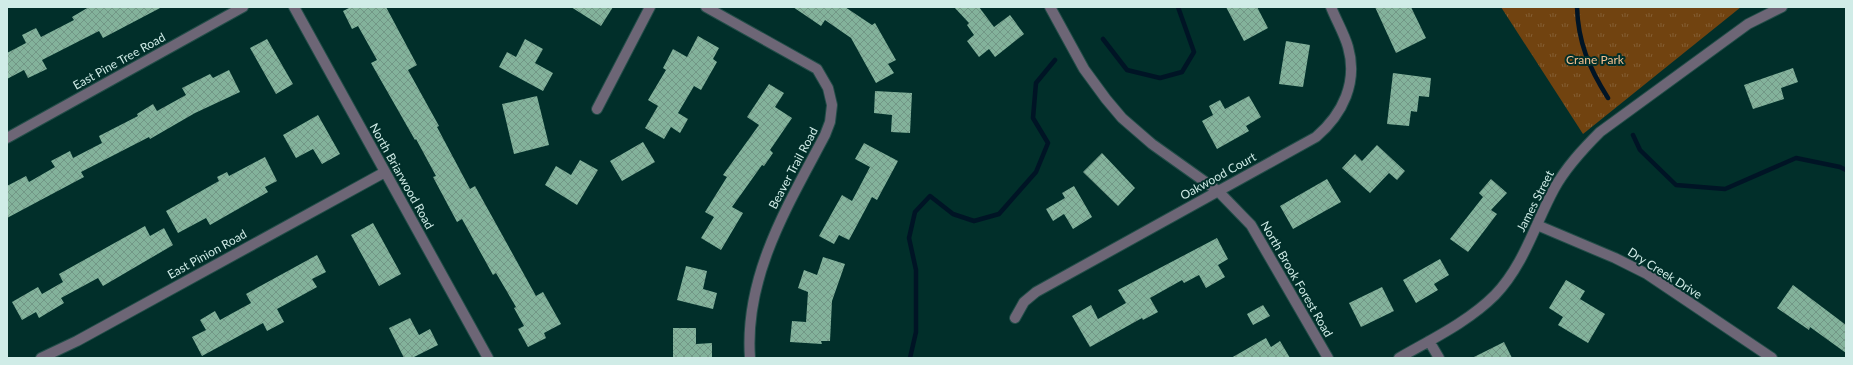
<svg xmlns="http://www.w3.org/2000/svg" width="1853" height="365" viewBox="0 0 1853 365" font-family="Lato,sans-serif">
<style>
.park{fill:url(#park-tufts)}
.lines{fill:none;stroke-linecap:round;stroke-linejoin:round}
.stream{stroke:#001425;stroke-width:4.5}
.building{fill:url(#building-cross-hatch)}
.minor-casing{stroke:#224d48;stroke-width:12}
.minor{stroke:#6d6676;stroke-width:10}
.labels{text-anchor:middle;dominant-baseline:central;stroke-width:4;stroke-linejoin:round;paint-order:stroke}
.park-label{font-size:12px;fill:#f4c091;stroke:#012f2a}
.street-label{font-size:12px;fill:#d0ece7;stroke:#012f2a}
</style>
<defs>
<pattern id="park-tufts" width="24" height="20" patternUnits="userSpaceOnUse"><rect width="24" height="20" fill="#714310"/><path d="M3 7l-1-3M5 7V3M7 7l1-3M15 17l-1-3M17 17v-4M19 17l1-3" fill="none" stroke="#845e33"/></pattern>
<pattern id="building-cross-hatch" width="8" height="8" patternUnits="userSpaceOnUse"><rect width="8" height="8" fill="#83b29b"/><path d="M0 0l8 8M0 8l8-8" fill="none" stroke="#729786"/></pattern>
</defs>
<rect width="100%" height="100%" fill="#012f2a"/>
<path class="park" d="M1501,7H1741L1583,134Z"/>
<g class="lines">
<path class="stream" d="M1577,7C1578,42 1589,68 1608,98
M1103,39L1127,70L1160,78L1182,72L1194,52L1178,7
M1633,135L1640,150L1676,185L1725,189L1796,158L1840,167L1846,170
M910,358L916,332V270L909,238L915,212L930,196L953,214L974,221L999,214L1036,172L1048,143L1033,118L1036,83L1055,60"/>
</g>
<path class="building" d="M89,7H162L103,38L99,31L42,60L47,69L28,78L24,70L7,79V53L26,43L22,35L36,28L41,37L74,20L72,17Z
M351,7H386L417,65L408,70L439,126L437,127L470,189L475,186L536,296L543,292L561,324L544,333L546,338L528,347L518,329L524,326L514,308L516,307L496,273L493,275L462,219L457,222L433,177L436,176L416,139L415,140L371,63L377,60L358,26L352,29L343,11Z
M571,7H613L601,26Z
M793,7H845L872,25L875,23L896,60L888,64L894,73L876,83L851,38L825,20L821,26Z
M954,7H979L994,27L1010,15L1024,34L995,57L989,49L979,57L967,41L974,35L967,25L969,23Z
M1226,7H1257L1268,28L1244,41Z
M1375,7H1411L1426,38L1396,53Z
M698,36L719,48L713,59L717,62L701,90L694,86L678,113L688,119L680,133L671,127L664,139L645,128L658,106L648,100L666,70L663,68L673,49L687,57Z
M267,39L293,84L276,94L250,48Z
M525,39L543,49L535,63L553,73L543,91L499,67L507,52L516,57Z
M1286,41L1310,45L1303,87L1279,84Z
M1793,68L1798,82L1781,88L1784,99L1753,109L1744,85Z
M229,70L240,92L195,113L150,139L149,137L81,172L84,177L7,218V186L26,176L29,182L55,167L51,161L70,151L73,158L102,143L99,136L138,116L137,114L153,104L157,111L186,95L182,88L210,74L213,78Z
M1393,73L1431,78L1429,97L1419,96L1417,112L1411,111L1409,126L1387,124Z
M769,84L784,93L775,107L792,118L770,150L773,153L764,166L762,165L732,207L743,213L721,250L701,238L714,217L705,212L727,177L723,175L759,125L747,117Z
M875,91L912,93L910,133L891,132L892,115L874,113Z
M537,96L549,145L514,154L502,104Z
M1249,96L1261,117L1246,126L1249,131L1217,149L1202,121L1213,115L1209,106L1220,100L1225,109Z
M318,115L340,154L322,164L313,149L296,158L283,135Z
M643,142L655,162L622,181L610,161Z
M864,143L898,161L877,200L872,197L849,240L839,235L834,244L819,236L842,195L852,201L870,167L855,159Z
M1377,145L1405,171L1397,180L1389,173L1370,193L1342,168L1355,154L1362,161Z
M1102,153L1135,188L1118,206L1083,172Z
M265,157L277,181L265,187L268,192L210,225L206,218L178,233L166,211L219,181L217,177L227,172L229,176Z
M580,160L598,170L577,205L545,185L556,166L571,175Z
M1327,179L1341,202L1293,229L1280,206Z
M1491,179L1507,193L1491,210L1497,214L1468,252L1450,239L1483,197L1479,193Z
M1074,186L1092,217L1073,229L1064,214L1053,221L1046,209L1065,198L1062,193Z
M373,223L401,274L379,286L351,235Z
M145,226L150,236L164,228L173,245L103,286L98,278L61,298L64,303L39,318L36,312L22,320L12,302L38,287L42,294L63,282L59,274Z
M1217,238L1228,259L1218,265L1225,277L1206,288L1199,275L1184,283L1182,280L1150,298L1158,312L1143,320L1142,318L1090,347L1072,316L1091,305L1098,319L1126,303L1118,290Z
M317,255L326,272L312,279L317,287L277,309L284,322L267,331L263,323L202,356L192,337L206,330L200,320L215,311L220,320L251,303L246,294Z
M823,257L845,264L832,301L830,341H821L822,344L790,342L792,321L806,322L808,292L798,288L804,270L817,275Z
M1440,259L1449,275L1434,284L1438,290L1416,303L1403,280Z
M686,266L707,271L703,289L717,293L713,309L677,300Z
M1566,280L1585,291L1580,299L1605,314L1588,343L1558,325L1563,317L1549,308Z
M1793,285L1846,325V353L1810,327L1809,330L1777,308Z
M1382,287L1394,311L1361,327L1349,303Z
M1263,305L1270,316L1253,325L1247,314Z
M410,318L419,335L430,329L438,345L412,358H404L389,328Z
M673,328H696V344L712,343V358H673Z
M1266,338L1271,347L1280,341L1290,358H1231Z
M1504,342L1512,358H1472Z"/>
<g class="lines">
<defs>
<path id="minor" d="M294,7L488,358
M706,7L817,69L828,88L832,105L830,122L825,135C788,205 744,276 750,358
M1050,7L1084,69L1106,99L1122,118L1152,144L1218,191L1251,225L1328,358
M597,109L650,7
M7,138L243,7
M1537,225L1615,258L1647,274L1772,358
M1015,318L1024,302L1036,292L1316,137C1343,114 1358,82 1348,47C1344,33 1336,20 1331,7
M1429,341L1439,358
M41,358L77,341L385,172
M1399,358C1432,339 1468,322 1495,295C1524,265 1535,224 1554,189C1566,167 1583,149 1600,132L1748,24L1782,7"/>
</defs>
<use href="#minor" class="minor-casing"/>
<use href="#minor" class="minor"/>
</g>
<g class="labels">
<g class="park-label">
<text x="1595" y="59">Crane Park</text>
</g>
<g class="street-label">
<text transform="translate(119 61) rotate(-29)">East Pine Tree Road</text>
<text transform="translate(793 168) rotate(-62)">Beaver Trail Road</text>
<text transform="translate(402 176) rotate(61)">North Briarwood Road</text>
<text transform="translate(1218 176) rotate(-29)">Oakwood Court</text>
<text transform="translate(1535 201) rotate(-63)">James Street</text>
<text transform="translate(207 254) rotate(-29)">East Pinion Road</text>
<text transform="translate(1665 273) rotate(32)">Dry Creek Drive</text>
<text transform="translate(1297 279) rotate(60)">North Brook Forest Road</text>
</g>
</g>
<rect width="1853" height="365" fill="none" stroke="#d0ece7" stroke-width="16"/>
</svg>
